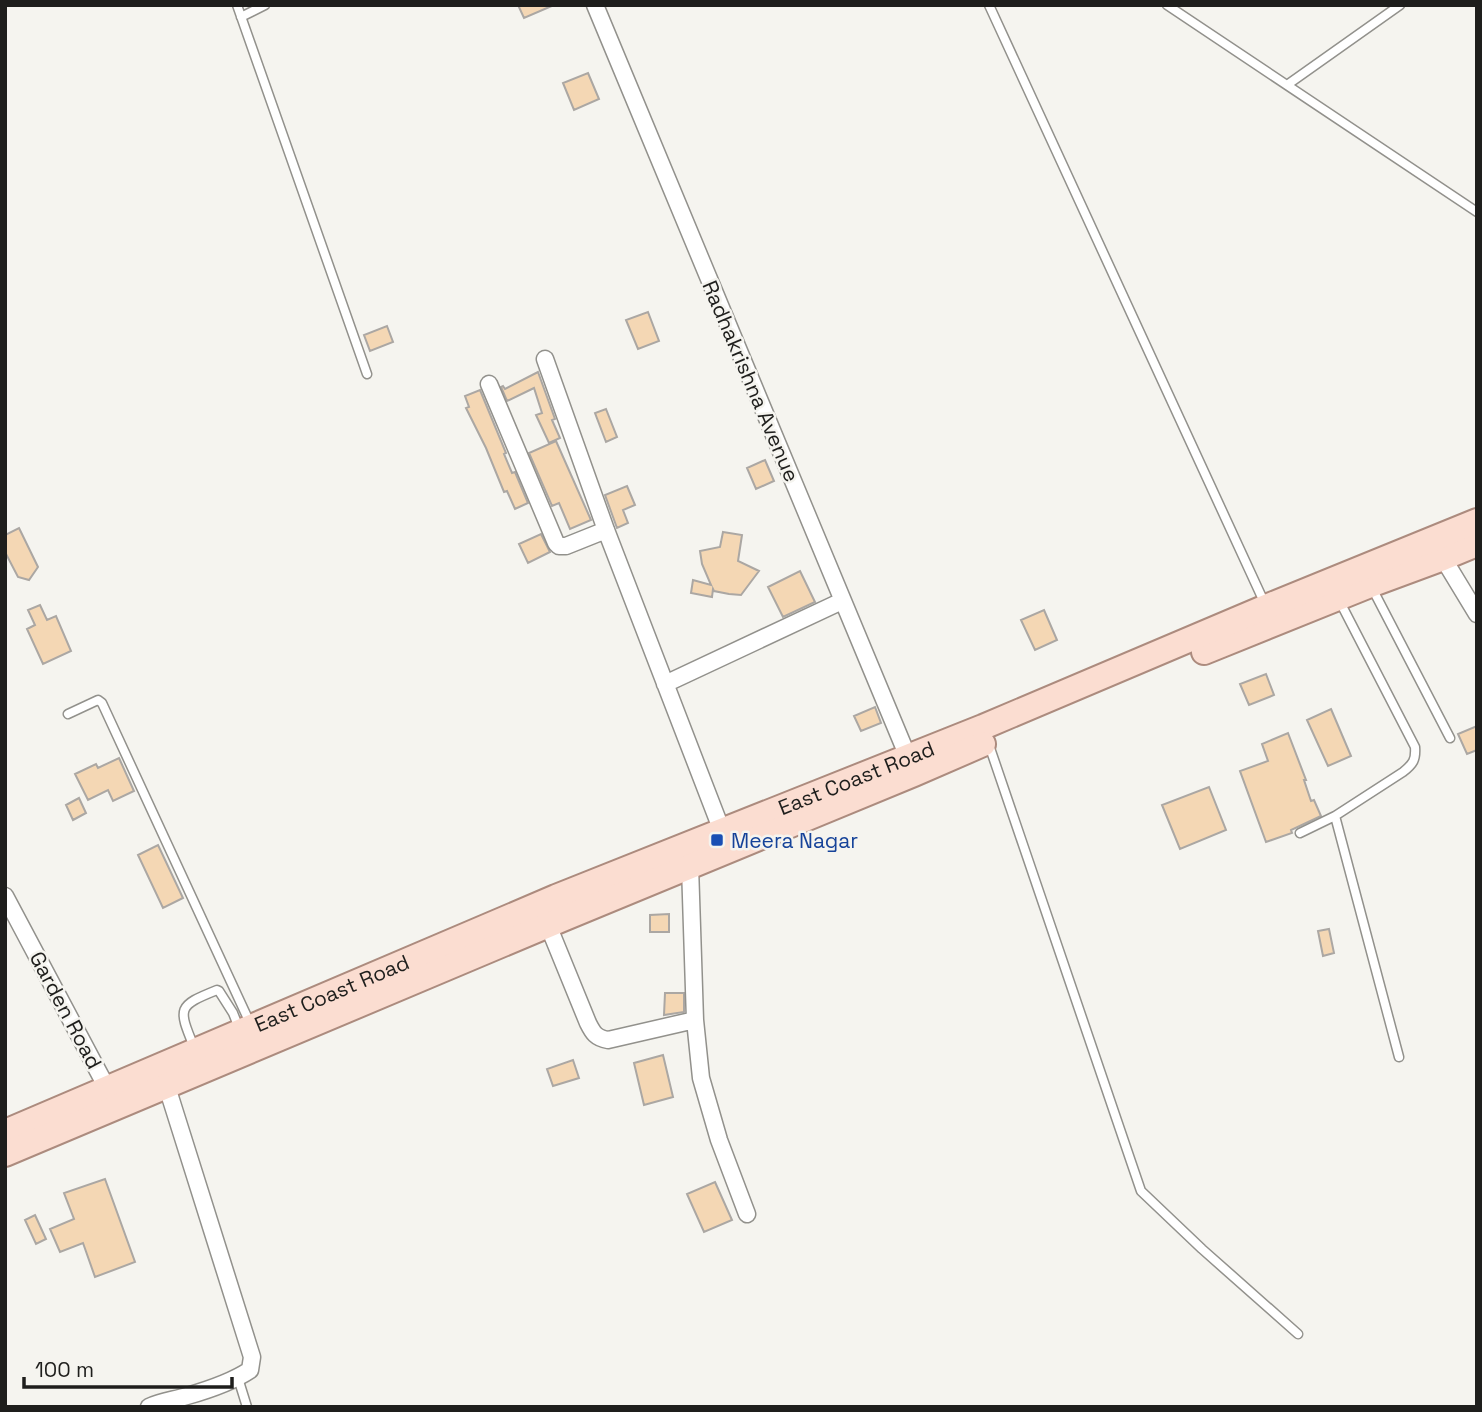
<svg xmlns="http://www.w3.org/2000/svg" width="1482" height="1412" viewBox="0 0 1482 1412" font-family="'Space Grotesk',sans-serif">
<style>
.building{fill:#f4d7b4;stroke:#aba7a3;stroke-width:2}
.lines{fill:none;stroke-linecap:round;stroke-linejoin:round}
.lane-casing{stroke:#92918c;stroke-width:11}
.street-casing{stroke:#92918c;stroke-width:19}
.primary-casing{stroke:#ac8b7e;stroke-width:28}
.lane{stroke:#fff;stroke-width:8}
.street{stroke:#fff;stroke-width:16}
.primary{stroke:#fbddd1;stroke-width:24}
.transit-dot{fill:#1a4fb4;stroke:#f5f4ef;stroke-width:2.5}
.labels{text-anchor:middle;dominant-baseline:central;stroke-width:5;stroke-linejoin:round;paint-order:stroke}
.street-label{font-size:21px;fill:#1e1e1c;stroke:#f5f4ef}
.transit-label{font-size:21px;fill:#164399;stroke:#f5f4ef;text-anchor:start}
</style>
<rect width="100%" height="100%" fill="#f5f4ef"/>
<path class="building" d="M518,5H554L524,18Z
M588,73L599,99L574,110L563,83Z
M648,312L659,341L638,349L626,320Z
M387,326L393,342L370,351L364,335Z
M538,372L555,419L552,420L560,438L549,443L536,415L542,413L534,388L507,401L501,387L503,386L505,389Z
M480,390L506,453L504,454L512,473L515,472L528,503L515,509L507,491L504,492L486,448L466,408L469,407L465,396Z
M606,409L617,437L606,442L595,413Z
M556,441L591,520L570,529L559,503L552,506L529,453Z
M765,460L774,481L756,489L747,468Z
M627,486L635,505L623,510L628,523L617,528L605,495Z
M19,528L38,567L29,580L18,577L5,552V535Z
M723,532L742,535L738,561L759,571L741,595L729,594L714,591L713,589L712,597L691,593L693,580L711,585L702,564L700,551L720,547Z
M541,534L550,552L528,563L519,544Z
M800,571L815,602L783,617L768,587Z
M40,605L47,620L56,616L71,651L43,664L27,629L35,625L28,610Z
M1044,610L1057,640L1035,650L1021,620Z
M1266,674L1274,695L1249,705L1240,684Z
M875,707L881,723L861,731L854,716Z
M1331,709L1351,756L1328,766L1307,720Z
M1477,726V750L1467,754L1458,734Z
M1288,733L1306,780H1304L1311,801L1314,800L1321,816L1291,830L1292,833L1266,842L1240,771L1268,761L1262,744Z
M119,758L134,791L113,801L108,790L88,800L75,774L96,764L98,768Z
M1209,787L1226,830L1180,849L1162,805Z
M79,798L86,813L73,820L66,805Z
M158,845L183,898L163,908L138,855Z
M669,914V932H650V915Z
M1329,929L1334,953L1323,956L1318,931Z
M665,993H684V1012L664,1015Z
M663,1055L673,1097L644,1105L634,1063Z
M573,1060L579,1078L553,1086L547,1069Z
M105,1179L135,1262L95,1277L83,1243L60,1252L50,1229L74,1219L64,1193Z
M715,1182L732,1220L704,1232L687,1194Z
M35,1215L46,1239L36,1244L25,1220Z"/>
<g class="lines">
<defs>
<path id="lane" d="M237,5L367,374
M989,5L1265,604
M1167,5L1477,212
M241,17L265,5
M1287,85L1400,5
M1372,588L1450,738
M68,714L98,700L102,703L250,1023
M989,745L1141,1191L1202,1249L1298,1334
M1335,816L1399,1057
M1300,833L1335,816L1403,772C1413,764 1416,760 1415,747L1339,600
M194,1047C178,1008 177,1006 217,990L219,991L233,1013L239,1028
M238,1378L247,1407"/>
<path id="street" d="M595,5L908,757
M545,359L606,530L722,831
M489,384L556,543L559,546H566L606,530
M1443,558L1477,614
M665,684L842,601
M690,866L695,1020L701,1078L719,1140L747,1214
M5,896L107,1088
M548,925L588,1023C593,1033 596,1038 608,1040L695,1020
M149,1407C161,1401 174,1400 187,1396C208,1390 232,1382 250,1370L252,1357L167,1087"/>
<g id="primary">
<path d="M1204,652L1370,585L1443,558L1477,544"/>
<path id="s1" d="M5,1132L556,897L983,727L1266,607L1477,521"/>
<path d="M5,1154L565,918L914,774L983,744"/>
</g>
</defs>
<use href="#lane" class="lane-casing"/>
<use href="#street" class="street-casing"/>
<use href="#primary" class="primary-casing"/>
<use href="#lane" class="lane"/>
<use href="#street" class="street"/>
<use href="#primary" class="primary"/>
</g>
<rect class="transit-dot" x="710" y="833" width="14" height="14" rx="3.5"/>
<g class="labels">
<g class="street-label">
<text transform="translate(751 381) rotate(67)">Radhakrishna Avenue</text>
<text stroke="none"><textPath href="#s1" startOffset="922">East Coast Road</textPath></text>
<text stroke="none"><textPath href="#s1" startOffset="355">East Coast Road</textPath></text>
<text transform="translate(66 1010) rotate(62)">Garden Road</text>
</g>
<g class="transit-label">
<text x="731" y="840">Meera Nagar</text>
</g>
</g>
<rect width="1482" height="1412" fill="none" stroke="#1e1e1c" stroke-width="14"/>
<path d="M24 1377v10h208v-10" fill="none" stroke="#1e1e1c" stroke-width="3.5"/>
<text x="35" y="1377" font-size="21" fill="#1e1e1c" stroke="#f5f4ef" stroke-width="5" paint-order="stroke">100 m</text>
</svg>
